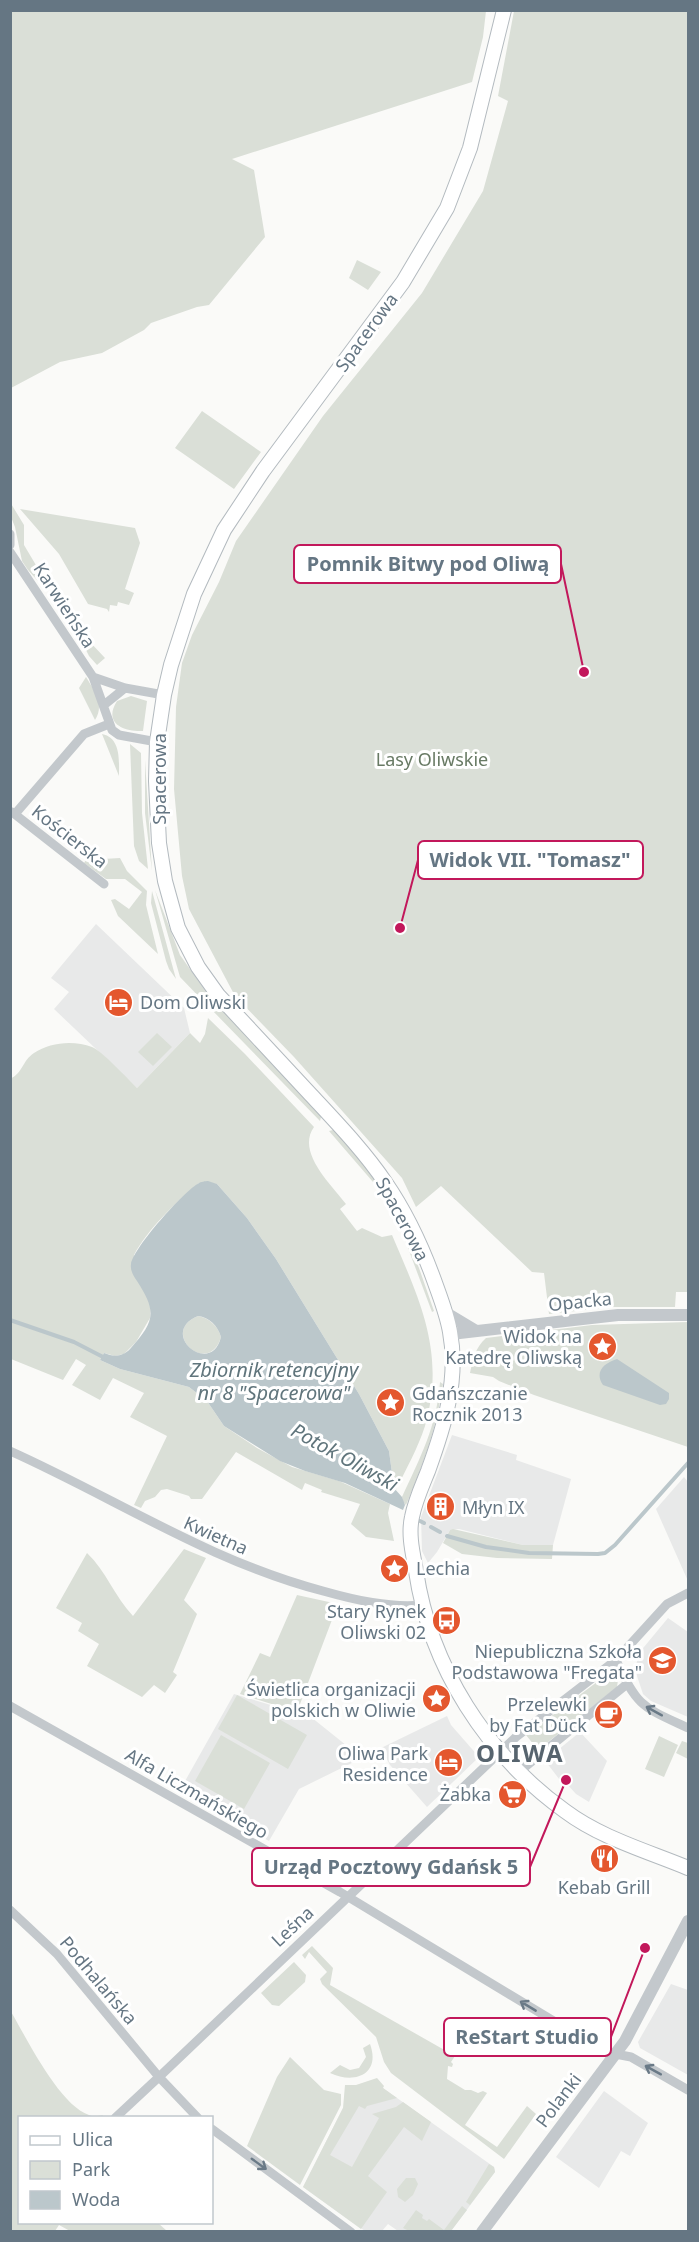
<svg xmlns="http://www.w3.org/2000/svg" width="699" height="2242" viewBox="0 0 699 2242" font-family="'Noto Sans',sans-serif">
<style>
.built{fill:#e8e9e9}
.green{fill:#dadfd7}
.water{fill:#bbc7cb;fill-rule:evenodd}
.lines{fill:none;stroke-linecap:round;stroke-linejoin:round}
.stream{stroke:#bbc7cb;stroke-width:4}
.secondary-casing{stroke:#b3babf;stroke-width:16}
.minor{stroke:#c3c8cc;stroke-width:9}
.tertiary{stroke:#c3c8cc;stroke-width:12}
.secondary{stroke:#fff;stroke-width:14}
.oneway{stroke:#6a7a87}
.labels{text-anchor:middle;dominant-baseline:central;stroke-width:6;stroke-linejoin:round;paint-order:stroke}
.street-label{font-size:18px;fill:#657683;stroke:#fff}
.park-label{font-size:18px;fill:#687a64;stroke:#fff}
.poi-label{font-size:18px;fill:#657683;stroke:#fff;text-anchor:end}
.water-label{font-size:20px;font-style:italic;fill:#60757c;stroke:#fff}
.district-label{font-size:24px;font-weight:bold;letter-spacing:1.5px;fill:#57646e;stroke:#fff}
.leader{fill:none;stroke:#c2185b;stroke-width:2}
.callout-dot{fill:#c2185b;stroke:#fff;stroke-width:2}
.callout{fill:#fff;stroke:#c2185b;stroke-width:2}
.callout-label{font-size:20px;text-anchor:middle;font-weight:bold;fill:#657683}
</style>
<rect width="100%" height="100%" fill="#fafaf8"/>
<path class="built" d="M96,924L184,1008L190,1033L137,1088L54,1009L69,992L51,978Z
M452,1435L517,1455L516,1460L571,1479L553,1545H523L459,1529L450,1530L437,1552L428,1563L422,1551L421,1517Z
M684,1477L688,1482V1581L656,1509Z
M668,1618L688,1632V1717L651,1701L643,1694L635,1670L639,1653Z
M234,1694L311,1717L362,1758L299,1789L269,1841L180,1790Z
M447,1716L451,1725L479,1757L427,1807L390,1765L381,1748Z
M580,1732L607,1761L589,1802L576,1794L566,1783L563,1784L546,1762L548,1758Z
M671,1984L688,1990V2075L640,2048L638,2042Z
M383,2088L494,2167L495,2172L451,2231L409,2232L406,2230L398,2231L388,2224L382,2231H365L303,2187L343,2108Z
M604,2091L648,2123L630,2156L621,2151L599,2188L556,2157Z"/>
<path class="green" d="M11,10H486V11L483,37L472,82L232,159L254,170L265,237L209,305L197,307L151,323L144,330L102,353L60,362L11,388Z
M514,11H688V1292H676L675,1307H612L549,1314L544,1273L532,1272L441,1186L416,1207L402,1178L294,1057L235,996L189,909L182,876L174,789L176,707L182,663L192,635L219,582L236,541L323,416L422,293L483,191L508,101L498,96Z
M357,260L381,272L368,290L349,278Z
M202,411L261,452L234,489L175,448Z
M10,502L24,525V545L49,587L46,590L28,570L22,561L15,527L11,517Z
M20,509L135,528L140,543L125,589L134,593L129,605L118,602L117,606L110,605L109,612L107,609L88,604L59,554Z
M73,624L105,658L97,665L89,656Z
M86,677C94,690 105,705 95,720L79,688Z
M131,696L147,701L143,731C123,732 103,723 117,701Z
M102,734C121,738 119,760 119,776Z
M130,744L141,753L142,813L148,869L139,861L134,846Z
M145,760L152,871L145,813Z
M120,858L127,871L147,891L146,905L158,954L118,916L111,900L115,899L129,909L142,892L125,879H106L84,863L86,860Z
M155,890L180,955L209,996L205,1003L180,977Z
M152,891L176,979L169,969L166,961L151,903Z
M212,1005H218L319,1112L321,1117L320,1121L210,1008Z
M208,1018L245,1054L314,1127C296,1152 331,1184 346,1204L340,1209L357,1231L362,1228L382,1237L392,1235C420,1301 446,1353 425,1426C418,1448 406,1469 396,1490L394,1488L389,1451L359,1394L276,1259L247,1218L217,1184L199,1183C176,1202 148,1229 134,1255L151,1304L150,1318L136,1342L124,1354L115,1356L104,1353L100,1360L120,1369L189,1387L207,1401L224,1426L257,1448L292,1467L339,1481L390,1504L388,1513L394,1541L366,1537L351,1524L360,1504L321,1492L322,1490L305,1483L302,1490L236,1452L202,1499H191L189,1496L167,1489L161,1490L155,1497L145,1501L141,1508L134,1505L167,1436L130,1417L144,1393L113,1378L100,1400L72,1385L86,1365L76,1359L63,1380L11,1359L10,1079C23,1073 22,1061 34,1053C50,1042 74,1040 92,1047C102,1051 128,1079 137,1088L190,1033L200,1043L205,1034Z
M157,1033L172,1047L153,1066L138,1052Z
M333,1130C351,1142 383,1189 389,1209L373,1182L329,1131Z
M402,1232L419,1268L434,1311L432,1312Z
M198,1316C209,1318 218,1326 221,1337C209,1378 158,1332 198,1316Z
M688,1322V1447L534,1395L499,1381L493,1377L470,1373C473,1359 475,1348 486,1338L592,1325Z
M440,1382L443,1384C437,1427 423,1465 406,1505L403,1502L402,1497C420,1458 437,1426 440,1382Z
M453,1529L523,1545H553L552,1559L497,1558L462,1554L443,1543L450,1530Z
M184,1549L206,1558L184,1600L197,1614L173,1672L177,1675L165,1693L154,1685L142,1697L87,1666L99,1644L78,1631L82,1623L56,1608L87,1553C106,1571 115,1597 133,1616Z
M297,1595L338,1604L297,1712L240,1694L260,1653L270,1657Z
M609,1673L618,1680L617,1687L538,1750L526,1735Z
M237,1695L307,1735L288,1769L218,1729Z
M221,1735L270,1763L244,1809L195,1781Z
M659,1736L678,1745L664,1777L645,1769Z
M682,1741L688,1743V1759L676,1753Z
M312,1946L333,1968L330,1985L455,2056L451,2062L453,2064L452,2067L448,2066L447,2079L465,2090H471L478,2093L483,2091L487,2093L465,2125L497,2147L527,2106L536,2114L504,2159L391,2073L384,2062L376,2037L322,1984L320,1979L327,1972L309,1952L305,1959L302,1955Z
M294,1962L306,1975L305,1982L279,2006L272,2005L261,1993Z
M10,2010C26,2037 59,2105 89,2115C93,2117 99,2116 103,2115L101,2118H20V2222L158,2223L167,2231H70L59,2225L55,2231H11Z
M370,2044C381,2074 355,2085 330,2073L340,2065L350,2070L359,2068L366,2057L363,2048Z
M290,2057L324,2090L341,2094V2105L300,2185L247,2146L277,2077Z
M377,2078L384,2086L383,2088L397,2098L367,2106L365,2109L359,2106L330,2155L352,2167L379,2118L372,2114L396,2107L403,2102L431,2122L422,2141L404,2127L368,2176L387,2192L361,2229L303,2187L343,2108L345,2085H356Z
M489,2164L494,2167L495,2172L470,2205L466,2202Z
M406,2178H415L418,2184L413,2195L405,2202L398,2197L397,2189Z
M462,2206L467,2210L451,2231H409L403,2228L416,2210L423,2215L422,2218L427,2221L429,2219L444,2230Z"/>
<path class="water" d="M208,1181L217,1184L247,1218L276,1259L359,1394L389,1451L394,1488L402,1497L405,1505L403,1510L345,1483L305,1471L280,1461L224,1426L207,1401L189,1387L120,1369L100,1360L104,1353C114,1357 122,1357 130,1349C155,1321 157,1312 137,1281C133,1275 130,1270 131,1264C134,1247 184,1191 199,1183C200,1182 206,1181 208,1181ZM198,1316C209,1317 218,1326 221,1337C211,1378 157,1333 198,1316Z
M617,1359L669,1393V1399L666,1404L660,1405L603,1385C594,1372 604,1363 617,1359Z"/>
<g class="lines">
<path class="stream" d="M10,1320L74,1342L105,1358
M420,1521L424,1523
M431,1527L440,1532
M447,1536L486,1547L529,1553L598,1554L605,1553L615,1545L688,1463"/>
<defs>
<path id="secondary" d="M504,10L470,148L447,208L403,282L263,471L224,530L194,594L171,665L164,695L157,742L156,781L159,843L165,881L178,928L198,967L218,995C249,1028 280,1062 311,1095C337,1123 364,1151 385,1182C405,1211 422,1247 434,1280C440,1297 447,1314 450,1332C459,1380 444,1427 428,1471C422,1486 415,1501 412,1517C408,1535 413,1554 416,1571C430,1667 487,1755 565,1811C601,1838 647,1851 688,1868"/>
</defs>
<use href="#secondary" class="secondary-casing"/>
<path class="minor" d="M10,534V545
M10,552L93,677L112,730L119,735L157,742
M93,677L125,688L164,695
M104,705L125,688
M12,812L104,884
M15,814L84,734L109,724
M10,1451C115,1498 211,1562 323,1591C355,1600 389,1608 422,1605
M616,1660C637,1707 643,1707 688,1728
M10,1706L340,1892L605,2052L631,2057L688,2090
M520,1771L627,1684
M10,1910L57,1954L159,2077L516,1737L616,1660L667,1604L688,1593
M115,2118L159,2077L198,2118
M212,2129L351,2232"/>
<path class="tertiary" d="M446,1313L476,1331
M451,1334L618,1315H688
M482,2232L625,2041L688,1921"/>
<use href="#secondary" class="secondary"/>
</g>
<defs><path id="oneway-shaft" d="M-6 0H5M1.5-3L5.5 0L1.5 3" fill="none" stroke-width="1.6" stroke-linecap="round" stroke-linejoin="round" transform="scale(1.5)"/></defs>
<g class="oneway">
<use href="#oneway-shaft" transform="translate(654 1711) rotate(-151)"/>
<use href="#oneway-shaft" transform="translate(528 2006) rotate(-149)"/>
<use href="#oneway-shaft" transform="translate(653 2070) rotate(-151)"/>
<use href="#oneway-shaft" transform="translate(259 2164) rotate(36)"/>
</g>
<defs>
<symbol id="hotel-disc" viewBox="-11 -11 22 22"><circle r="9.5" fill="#e4572e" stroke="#fff"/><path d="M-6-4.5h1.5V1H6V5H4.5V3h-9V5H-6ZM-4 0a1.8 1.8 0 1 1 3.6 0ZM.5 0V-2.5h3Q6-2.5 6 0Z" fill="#fff"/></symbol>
<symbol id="sight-disc" viewBox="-11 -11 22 22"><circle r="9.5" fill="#e4572e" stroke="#fff"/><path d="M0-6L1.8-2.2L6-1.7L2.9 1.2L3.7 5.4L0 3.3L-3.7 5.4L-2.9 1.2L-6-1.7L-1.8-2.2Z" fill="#fff"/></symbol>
<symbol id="building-disc" viewBox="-11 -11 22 22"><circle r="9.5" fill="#e4572e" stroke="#fff"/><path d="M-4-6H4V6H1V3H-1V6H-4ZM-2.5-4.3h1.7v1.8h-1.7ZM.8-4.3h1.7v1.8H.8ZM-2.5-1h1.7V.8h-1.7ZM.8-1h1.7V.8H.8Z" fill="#fff"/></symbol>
<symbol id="bus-disc" viewBox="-11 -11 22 22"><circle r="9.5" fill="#e4572e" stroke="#fff"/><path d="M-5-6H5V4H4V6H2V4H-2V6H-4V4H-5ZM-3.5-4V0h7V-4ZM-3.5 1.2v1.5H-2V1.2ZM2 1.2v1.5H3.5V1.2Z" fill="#fff"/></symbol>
<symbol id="school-disc" viewBox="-11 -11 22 22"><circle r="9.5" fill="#e4572e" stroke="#fff"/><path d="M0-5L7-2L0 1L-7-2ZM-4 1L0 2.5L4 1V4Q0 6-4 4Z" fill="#fff"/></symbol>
<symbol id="cafe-disc" viewBox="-11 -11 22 22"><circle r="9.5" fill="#e4572e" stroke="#fff"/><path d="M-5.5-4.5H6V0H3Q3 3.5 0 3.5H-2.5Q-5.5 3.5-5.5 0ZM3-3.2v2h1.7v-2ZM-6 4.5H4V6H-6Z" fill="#fff"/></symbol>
<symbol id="supermarket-disc" viewBox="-11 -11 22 22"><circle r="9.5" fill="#e4572e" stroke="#fff"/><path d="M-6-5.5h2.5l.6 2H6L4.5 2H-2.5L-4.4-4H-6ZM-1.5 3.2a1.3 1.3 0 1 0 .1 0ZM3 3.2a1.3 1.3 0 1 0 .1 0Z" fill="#fff"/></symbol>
<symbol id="restaurant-disc" viewBox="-11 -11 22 22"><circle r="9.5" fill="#e4572e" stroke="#fff"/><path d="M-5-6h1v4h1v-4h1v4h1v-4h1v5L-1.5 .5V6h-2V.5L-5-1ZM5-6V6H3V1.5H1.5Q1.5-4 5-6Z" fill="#fff"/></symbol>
</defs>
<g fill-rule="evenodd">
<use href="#hotel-disc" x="102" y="986" width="33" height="33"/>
<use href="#sight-disc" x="586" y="1330" width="33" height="33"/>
<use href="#sight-disc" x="374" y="1386" width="33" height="33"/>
<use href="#building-disc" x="424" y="1490" width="33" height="33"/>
<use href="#sight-disc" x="378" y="1552" width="33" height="33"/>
<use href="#bus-disc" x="430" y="1604" width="33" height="33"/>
<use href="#school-disc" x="646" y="1644" width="33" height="33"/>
<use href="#sight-disc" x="420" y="1682" width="33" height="33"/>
<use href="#cafe-disc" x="592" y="1698" width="33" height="33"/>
<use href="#hotel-disc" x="432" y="1746" width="33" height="33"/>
<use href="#supermarket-disc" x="496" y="1778" width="33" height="33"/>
<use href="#restaurant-disc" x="588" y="1842" width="33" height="33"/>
</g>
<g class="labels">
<g class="street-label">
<text transform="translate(366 332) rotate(-54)">Spacerowa</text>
<text transform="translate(65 605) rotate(57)">Karwieńska</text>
<text transform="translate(159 779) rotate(-90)">Spacerowa</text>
<text transform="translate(70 836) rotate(38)">Kościerska</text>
<text transform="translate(403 1219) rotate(62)">Spacerowa</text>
<text transform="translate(580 1301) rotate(-6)">Opacka</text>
<text transform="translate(216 1535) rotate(24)">Kwietna</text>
<text transform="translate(197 1793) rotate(30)">Alfa Liczmańskiego</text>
<text transform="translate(292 1926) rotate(-43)">Leśna</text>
<text transform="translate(99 1980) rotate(50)">Podhalańska</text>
<text transform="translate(558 2100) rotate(-53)">Polanki</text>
</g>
<g class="park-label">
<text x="432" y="759">Lasy Oliwskie</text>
</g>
<g class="poi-label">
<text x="140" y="1002" text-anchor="start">Dom Oliwski</text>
<text x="582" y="1336">Widok na<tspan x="582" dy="21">Katedrę Oliwską</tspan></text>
<text x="412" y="1393" text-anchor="start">Gdańszczanie<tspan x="412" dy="21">Rocznik 2013</tspan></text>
<text x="462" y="1507" text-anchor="start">Młyn IX</text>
<text x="416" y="1568" text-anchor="start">Lechia</text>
<text x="426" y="1611">Stary Rynek<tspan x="426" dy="21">Oliwski 02</tspan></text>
<text x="642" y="1651">Niepubliczna Szkoła<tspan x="642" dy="21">Podstawowa "Fregata"</tspan></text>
<text x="416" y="1689">Świetlica organizacji<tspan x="416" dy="21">polskich w Oliwie</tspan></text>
<text x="587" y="1704">Przelewki<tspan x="587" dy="21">by Fat Dück</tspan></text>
<text x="428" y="1753">Oliwa Park<tspan x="428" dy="21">Residence</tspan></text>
<text x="491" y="1794">Żabka</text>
<text x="604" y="1887" text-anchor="middle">Kebab Grill</text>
</g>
<g class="water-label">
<text x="274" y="1369">Zbiornik retencyjny<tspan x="274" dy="23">nr 8 "Spacerowa"</tspan></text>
<text transform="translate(345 1457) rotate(29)">Potok Oliwski</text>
</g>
<g class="district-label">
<text x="520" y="1752">OLIWA</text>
</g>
</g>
<path class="leader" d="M584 672L561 564M400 928L418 860M566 1780L530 1867M645 1948L611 2037"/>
<g class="callout-dot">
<circle cx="584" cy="672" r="6"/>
<circle cx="400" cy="928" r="6"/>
<circle cx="566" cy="1780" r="6"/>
<circle cx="645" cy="1948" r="6"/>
</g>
<g class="callout">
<rect x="294" y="545" width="267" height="38" rx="6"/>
<rect x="418" y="841" width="225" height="38" rx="6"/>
<rect x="252" y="1848" width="278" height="38" rx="6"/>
<rect x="444" y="2018" width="167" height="38" rx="6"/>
</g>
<g class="callout-label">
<text x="428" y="571">Pomnik Bitwy pod Oliwą</text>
<text x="530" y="867">Widok VII. "Tomasz"</text>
<text x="391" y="1874">Urząd Pocztowy Gdańsk 5</text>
<text x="527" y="2044">ReStart Studio</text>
</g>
<rect width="699" height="2242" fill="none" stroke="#657683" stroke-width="24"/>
<rect x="18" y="2116" width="195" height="108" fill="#ffffff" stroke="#c1c8cd" stroke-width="1.5"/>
<rect x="30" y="2136" width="30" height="9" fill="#ffffff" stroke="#c1c8cd" stroke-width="1.5"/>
<text x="72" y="2146" font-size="18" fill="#657683">Ulica</text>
<rect x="30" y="2161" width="30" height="18" fill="#dadfd7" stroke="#c1c8cd" stroke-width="1.5"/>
<text x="72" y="2176" font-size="18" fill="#657683">Park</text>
<rect x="30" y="2191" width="30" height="18" fill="#bbc7cb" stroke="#c1c8cd" stroke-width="1.5"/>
<text x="72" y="2206" font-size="18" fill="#657683">Woda</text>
</svg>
